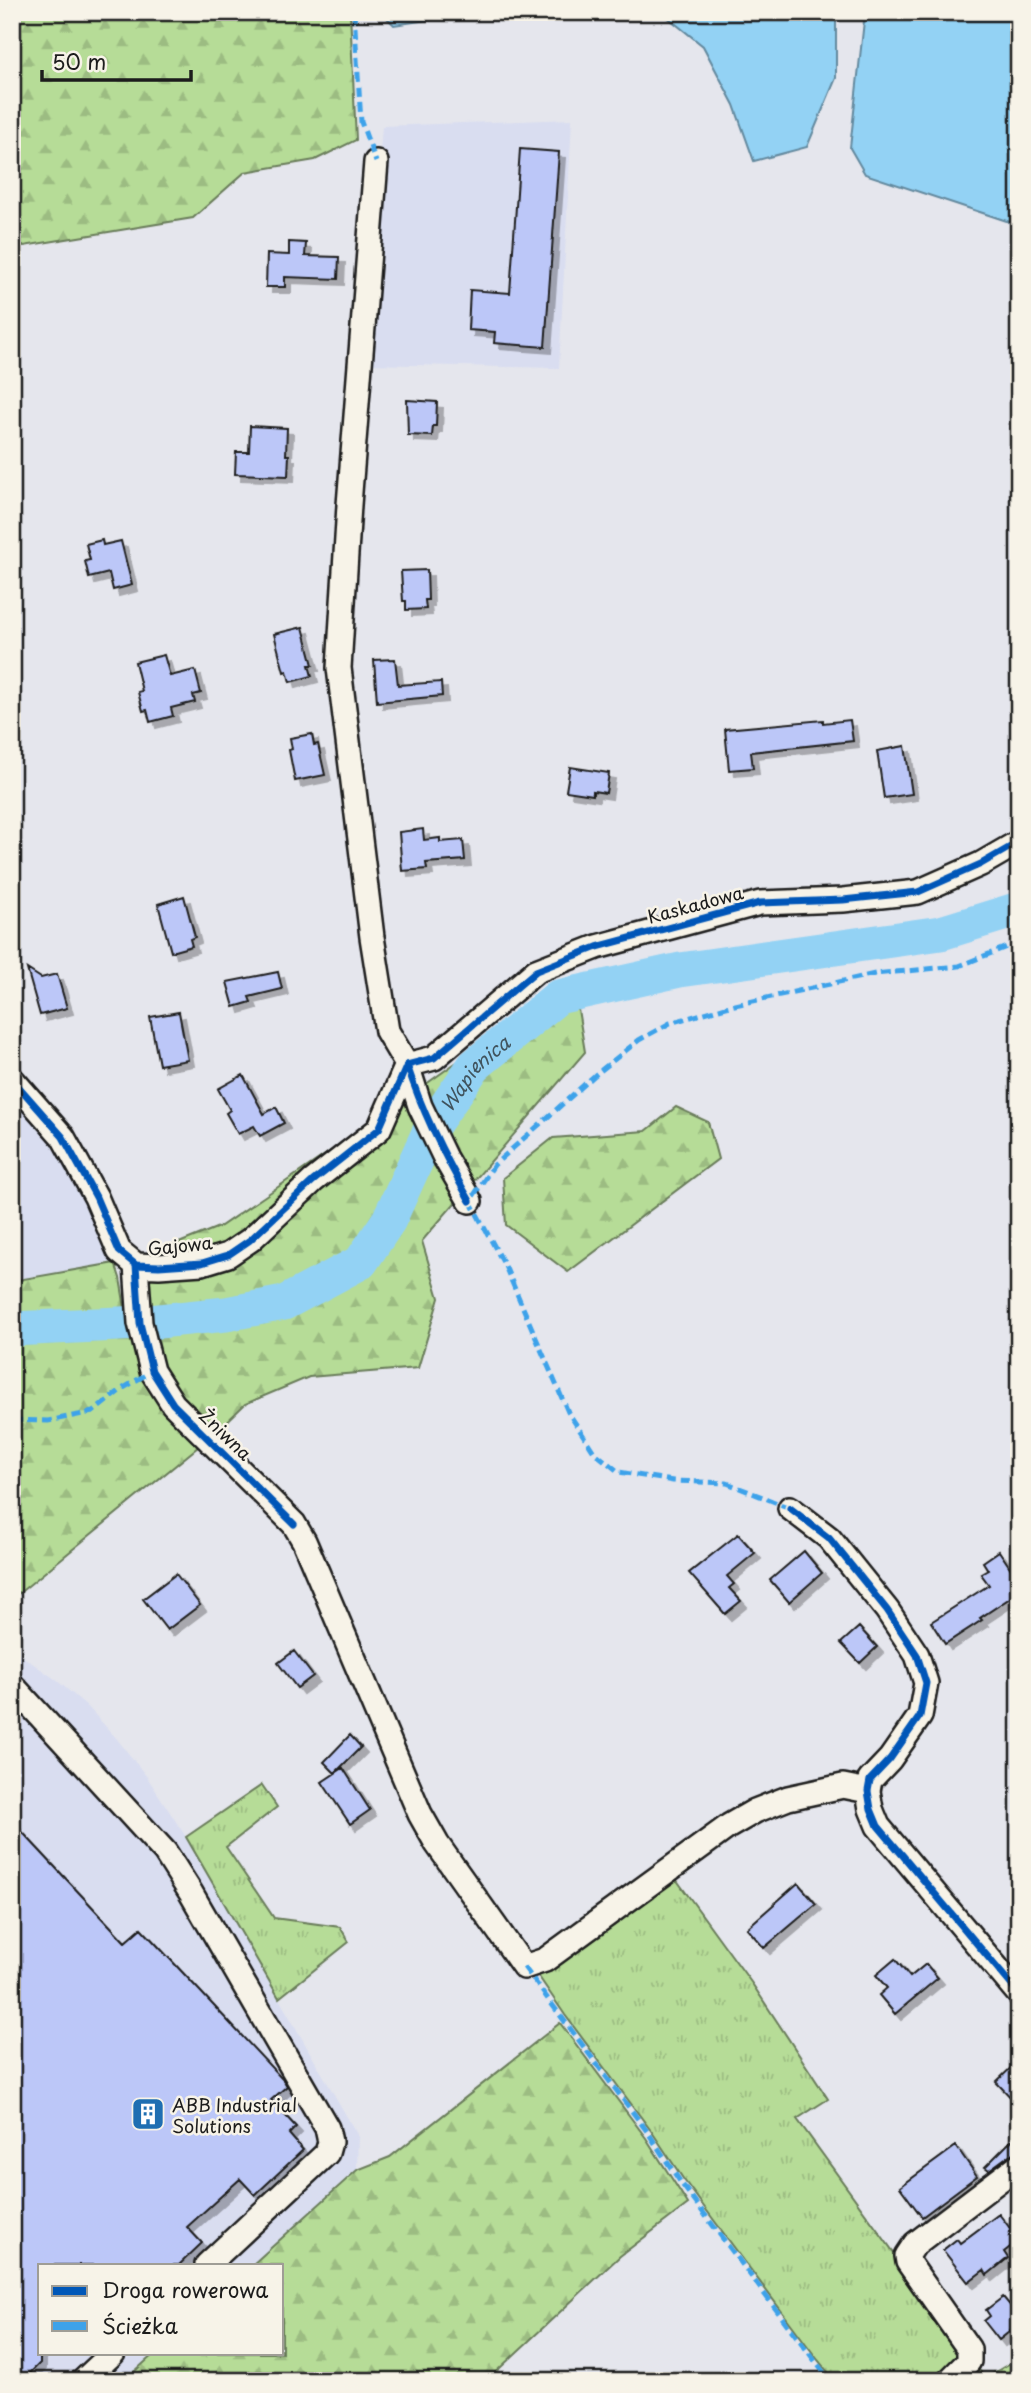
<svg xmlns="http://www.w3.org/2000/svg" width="1031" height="2393" viewBox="0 0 1031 2393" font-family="'Playpen Sans',sans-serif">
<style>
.built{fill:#d9ddf0}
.grass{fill:url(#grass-tufts);stroke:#697c5a;stroke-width:2}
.forest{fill:url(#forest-firs);stroke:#697c5a;stroke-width:2}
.water{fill:#93d2f4;stroke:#63899e;stroke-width:2}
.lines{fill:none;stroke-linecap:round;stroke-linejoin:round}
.river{stroke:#93d2f4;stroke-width:35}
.building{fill:#bcc7f8;stroke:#1c1c1c;stroke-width:2;filter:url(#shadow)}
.minor-casing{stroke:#1c1c1c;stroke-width:28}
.minor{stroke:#f7f3e8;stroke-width:23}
.quiet{stroke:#3da2ea;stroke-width:5;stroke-dasharray:10 5;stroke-linecap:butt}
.cycleway-casing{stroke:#f7f3e8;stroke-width:11}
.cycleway{stroke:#0057b8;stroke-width:7}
.labels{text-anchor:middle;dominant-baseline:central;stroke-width:5;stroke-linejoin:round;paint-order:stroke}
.street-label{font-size:18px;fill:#1c1c1c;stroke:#f7f3e8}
.poi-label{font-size:18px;fill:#1c1c1c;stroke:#f7f3e8;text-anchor:start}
.water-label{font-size:19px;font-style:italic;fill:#40535d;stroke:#f7f3e8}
</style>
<defs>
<pattern id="grass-tufts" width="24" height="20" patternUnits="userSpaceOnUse" patternTransform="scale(1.75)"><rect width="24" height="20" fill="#b6dc97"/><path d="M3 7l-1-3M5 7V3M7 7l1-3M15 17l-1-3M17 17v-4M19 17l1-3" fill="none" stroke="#9cbc82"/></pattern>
<pattern id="forest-firs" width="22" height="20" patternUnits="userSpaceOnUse" patternTransform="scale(1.75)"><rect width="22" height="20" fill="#b6dc97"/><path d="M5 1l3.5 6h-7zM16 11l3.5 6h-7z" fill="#9cbc82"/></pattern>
<filter id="shadow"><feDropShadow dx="6" dy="6" stdDeviation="0" flood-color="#0004"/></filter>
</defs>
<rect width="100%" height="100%" fill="#e5e6ed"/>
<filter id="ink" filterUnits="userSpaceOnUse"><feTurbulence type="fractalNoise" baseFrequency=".0143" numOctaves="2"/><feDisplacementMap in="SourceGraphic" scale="14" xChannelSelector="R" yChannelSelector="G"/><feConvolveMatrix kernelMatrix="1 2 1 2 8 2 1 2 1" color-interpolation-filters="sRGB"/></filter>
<g filter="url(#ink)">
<path class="built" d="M572,119L559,368L364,364L382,126Z
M12,1089L41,1121L99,1215L115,1263L12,1281Z
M12,1649L55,1679L87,1706L117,1739L147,1777L186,1837L358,2136L357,2170L252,2265H40V2353H155L124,2381H12Z"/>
<path class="grass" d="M262,1785L277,1807L226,1847L274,1918L340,1927L349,1942L279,1998L186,1837Z
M676,1879L753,1985L828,2099L797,2119L985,2378L1019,2358V2381H835L818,2360L684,2180L652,2132L565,2015L537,1974Z"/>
<path class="forest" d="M12,12H350L356,140L315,160L245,172L193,218L24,246L12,243Z
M573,979L585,1052L422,1241L439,1298L418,1368L309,1377L245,1404L211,1437L156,1369L142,1258L221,1226L373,1122Z
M676,1107L708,1122L718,1159L568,1272L506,1225L503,1178L553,1138L646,1131Z
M115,1263L120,1278L126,1314L12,1318V1281Z
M139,1339L204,1442L12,1599V1345Z
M560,2023L646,2138L688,2204L620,2256L486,2381H124L155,2353H282V2265H252L357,2170L390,2157Z"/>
<path class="water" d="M381,12H481L394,25Z
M661,12H836V78L807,147L754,161L734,105L703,46Z
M865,12H1019V225L865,174L850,148Z"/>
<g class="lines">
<path class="river" id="s1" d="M12,1329L140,1323L226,1314L284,1303L361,1262L389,1220L431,1128L474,1066L558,997L680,970L941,933L1019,909"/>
</g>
<path class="building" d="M520,149L559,152L545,347L494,343L495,332L468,330L470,290L510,293Z
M289,242L306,243L305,256L339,257L338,279L285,277V287H266L267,254L289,255Z
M407,400L437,402L436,426H433L432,436L408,435Z
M250,426L287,428L286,455H289L288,476L235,474L236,452H249Z
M102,540L103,545L121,541L132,585L113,590L109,573L89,578L85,561L90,560L86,544Z
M427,570L428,600H425L426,609L406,610V601H403L401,571Z
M303,627L313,665H309L312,676L290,682L287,671L284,672L274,634Z
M164,655L170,676L195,670L201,693L193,695L195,702L171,708L173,716L150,722L147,710L143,711L138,692L142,691L135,662Z
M395,659L398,685L441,682L442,696L377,702L374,660Z
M823,720V723L850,720L853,741L751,752L753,768L729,770L725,729Z
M312,734L314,745L318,744L325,775L295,781L289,750L292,749L290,738Z
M905,746L912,794L884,798L877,751Z
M570,767L609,773L606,793L593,791V795L566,791Z
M423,829L424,840L440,838V842L463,840L465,860L426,863L427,869L402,871L399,832Z
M184,896L195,937L190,939L192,946L171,952L158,904Z
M27,969L41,978L57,974L67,1008L40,1015Z
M278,972L282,989L249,997L251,1002L234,1007L227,982Z
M179,1012L188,1060L159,1065L150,1017Z
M243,1075L264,1114L276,1107L284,1123L260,1136L254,1126L238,1134L226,1113L230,1110L218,1089Z
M738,1534L755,1553L727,1576L734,1584L729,1588L741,1601L725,1614L689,1573Z
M804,1551L822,1573L789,1602L770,1580Z
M999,1551L1019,1581V1592L980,1618L982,1620L945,1644L931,1622L989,1585L981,1574L988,1570L983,1562Z
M176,1574L200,1605L167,1630L143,1599Z
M859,1627L877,1647L860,1663L841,1643Z
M294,1651L313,1676L297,1688L278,1663Z
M350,1735L361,1747L335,1773L324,1762Z
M343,1768L370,1810L350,1824L322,1782Z
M12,1821L125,1942L141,1928L284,2081L287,2086L271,2100L296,2127L289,2134L303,2150L255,2195L240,2179L187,2227L202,2243L179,2265H40V2363L30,2373L37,2381H12Z
M798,1883L816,1904L764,1948L747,1928Z
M895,1959L910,1977L926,1964L938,1978L895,2014L879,1995L887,1988L876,1975Z
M1019,2060V2106L996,2082Z
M1019,2133V2151L1011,2154L989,2170L985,2167Z
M956,2146L977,2176L922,2217L900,2187Z
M999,2214L1019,2240L1004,2252L1008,2258L987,2275L984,2270L968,2282L943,2250L957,2239L960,2243Z
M1003,2297L1019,2316V2324L999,2340L984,2321L990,2316L986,2310Z"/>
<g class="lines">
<defs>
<path id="minor" d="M376,162L349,505L339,668L372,937L387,1031L407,1065L420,1106L445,1158L470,1201
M407,1065L434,1058L536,971L597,947L760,903L843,900L918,892L981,864L1019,842
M12,1079L63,1137L96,1197L119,1251L136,1265L159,1266L202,1263L228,1255L250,1240L313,1181L379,1129L407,1065
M136,1265L140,1323L152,1371L173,1404L294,1524L304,1541L420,1814L437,1844L524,1967L545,1960L729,1826L755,1811L788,1798L843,1786L868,1791
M790,1508L829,1538L887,1610L917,1655L926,1683L920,1716L890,1759L870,1780L868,1791L871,1809L878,1826L1019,1994
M12,1685L165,1852L191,1893L327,2128L330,2142L327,2153L207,2265
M83,2381L113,2353
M949,2381L969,2361V2349L908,2262L907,2256L915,2244L1019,2165"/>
</defs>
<use href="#minor" class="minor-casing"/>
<use href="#minor" class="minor"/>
<path class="quiet" d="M354,12L361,122L376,162
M12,1420L48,1421L93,1412L122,1389L152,1371
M790,1508L727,1483L673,1481L619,1472L594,1452L568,1412L505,1266L470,1201L494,1165L595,1075L639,1040L670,1023L726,1007L875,974L959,966L1019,942
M524,1967L649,2134L681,2183L830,2381"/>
<defs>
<path id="cycleway" d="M407,1065L434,1058L536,971L597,947L760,903L843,900L918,892L981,864L1019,842
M407,1065C423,1114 444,1156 470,1201
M12,1079L63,1137L96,1197L119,1251L136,1265L159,1266L202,1263L228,1255L250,1240L313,1181L379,1129L407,1065
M136,1265L140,1323L152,1371L173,1404L294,1524
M790,1508L829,1538L887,1610L917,1655L926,1683L920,1716L890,1759L870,1780L868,1791L871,1809L878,1826L1019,1994"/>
</defs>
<use href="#cycleway" class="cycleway-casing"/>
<use href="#cycleway" class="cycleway"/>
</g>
</g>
<defs>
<symbol id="building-square" viewBox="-11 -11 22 22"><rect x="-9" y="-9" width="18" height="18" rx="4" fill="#1f6fb2" stroke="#f7f3e8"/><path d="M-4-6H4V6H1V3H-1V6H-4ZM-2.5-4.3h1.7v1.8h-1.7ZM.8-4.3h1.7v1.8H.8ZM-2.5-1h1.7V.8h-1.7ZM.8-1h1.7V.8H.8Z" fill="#fff"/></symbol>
</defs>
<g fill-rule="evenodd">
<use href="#building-square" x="129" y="2095" width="38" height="38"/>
</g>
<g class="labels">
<g class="street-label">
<text transform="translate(695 904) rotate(-15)">Kaskadowa</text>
<text transform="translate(180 1245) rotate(-6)">Gajowa</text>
<text transform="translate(226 1434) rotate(44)">Żniwna</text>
</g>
<g class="poi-label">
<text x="172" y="2104">ABB Industrial<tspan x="172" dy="21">Solutions</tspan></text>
</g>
<g class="water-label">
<text stroke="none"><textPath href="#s1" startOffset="583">Wapienica</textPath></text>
</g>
</g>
<rect width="1031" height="2393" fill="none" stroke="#f7f3e8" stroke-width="42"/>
<rect x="21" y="21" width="989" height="2351" fill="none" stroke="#1c1c1c" stroke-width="2.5" filter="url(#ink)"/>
<rect x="38" y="2264" width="245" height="91" fill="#f7f3e8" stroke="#9f9d96" stroke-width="2"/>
<rect x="52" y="2286" width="35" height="10" fill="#0057b8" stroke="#9f9d96" stroke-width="2"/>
<text x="102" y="2298" font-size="21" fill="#1c1c1c">Droga rowerowa</text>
<rect x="52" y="2321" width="35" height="10" fill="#3da2ea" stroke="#9f9d96" stroke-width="2"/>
<text x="102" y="2334" font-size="21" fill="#1c1c1c">Ścieżka</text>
<path d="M42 70v10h149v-10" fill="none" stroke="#1c1c1c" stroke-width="3.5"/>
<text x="52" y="70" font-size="21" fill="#1c1c1c" stroke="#f7f3e8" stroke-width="5" paint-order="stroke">50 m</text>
</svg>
